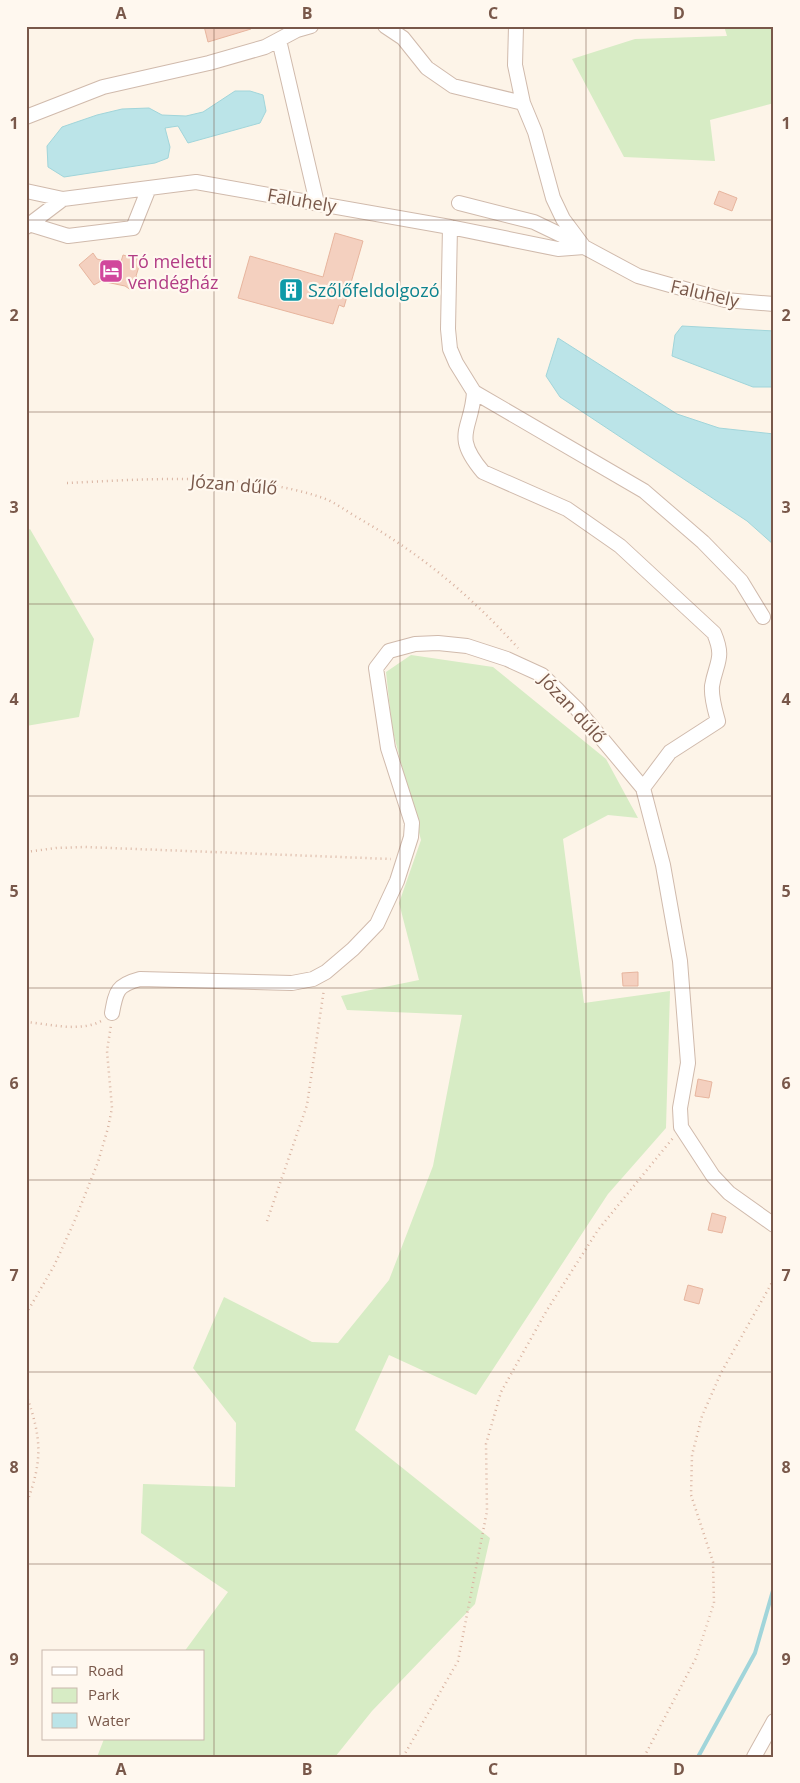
<svg xmlns="http://www.w3.org/2000/svg" width="800" height="1783" viewBox="0 0 800 1783" font-family="'Open Sans',sans-serif">
<style>
.green{fill:#d7ecc5}
.water{fill:#bbe4e8;stroke:#a1d5da}
.lines{fill:none;stroke-linecap:round;stroke-linejoin:round}
.stream{stroke:#a1d5da;stroke-width:4}
.building{fill:#f4d0bf;stroke:#e7b59e}
.street-casing{stroke:#d0baac;stroke-width:16}
.path{stroke:#d9b3a1;stroke-width:2.5;stroke-dasharray:1 4;stroke-linecap:butt}
.street{stroke:#fff;stroke-width:14}
.grid{fill:none;stroke:#79584a;stroke-width:1;stroke-opacity:0.55}
.labels{text-anchor:middle;dominant-baseline:central;stroke-width:4.5;stroke-linejoin:round;paint-order:stroke}
.street-label{font-size:18px;fill:#79584a;stroke:#fff8ef}
.hotel-label{font-size:18px;fill:#b23c85;stroke:#fff8ef;text-anchor:start}
.culture-label{font-size:18px;fill:#0d838f;stroke:#fff8ef;text-anchor:start}
.neatline{fill:none;stroke:#79584a;stroke-width:2}
.grid-label{font-size:16px;text-anchor:middle;font-weight:bold;fill:#79584a}
</style>
<rect width="100%" height="100%" fill="#fdf4e8"/>
<path class="green" d="M724,26H774V103L710,120L715,161L624,157L572,59L635,39L727,36Z
M30,529L94,639L79,717L26,726V531Z
M411,655L493,667L606,759L638,818L608,815L563,839L584,1003L670,991L666,1128L608,1194L476,1395L389,1355L355,1430L490,1538L475,1604L372,1711L335,1757H97L104,1739H204V1652H184L228,1592L141,1533L143,1484L235,1487L236,1423L193,1368L224,1297L312,1342L338,1343L389,1280L433,1166L462,1015L347,1010L341,996L419,980L399,903L421,840L392,728L386,672Z"/>
<path class="water" d="M235,91H250L263,95L266,111L260,123L188,143L178,126L165,128L170,147L168,158L155,163L64,177L48,167L47,146L62,127L97,115L122,109L149,108L162,115L186,116L203,112Z
M682,326L774,331V387H753L672,356L675,335Z
M558,338L677,414L719,428L774,434V545L747,521L560,397L546,376Z"/>
<g class="lines">
<path class="stream" d="M698,1757L755,1653L774,1587"/>
</g>
<path class="building" d="M204,26H251V29L208,42Z
M719,191L737,198L732,211L714,204Z
M335,233L363,241L344,307L339,305L333,324L238,298L250,256L323,277Z
M93,253L97,259L120,265L123,255L141,260L136,276L141,281L131,290L125,286L101,281L94,285L79,265Z
M638,972V986H623L622,973Z
M698,1079L712,1082L709,1098L695,1096Z
M712,1213L726,1217L722,1233L708,1230Z
M688,1285L703,1289L699,1304L684,1300Z"/>
<g class="lines">
<defs>
<path id="street" d="M385,26L403,38L427,68L453,86L523,103
M516,26L515,65L523,103L535,132L553,198L563,219L584,247L638,276L670,285L725,300L774,304
M279,40L317,203
M26,117L103,87L209,63L265,47L297,30L311,26
M26,191L63,199
M459,203L534,222L582,245
M29,224L68,236L133,228L149,188
M26,227L63,199L196,182L450,227L558,249L584,247
M450,227L448,329L450,349L456,363L474,392L644,491L703,542L741,581L763,617
M474,392C472,430 451,434 483,472L567,509L620,546L714,633C725,659 716,662 712,686C711,698 715,710 718,721L670,752L643,788
M112,1013C116,991 117,985 140,979L292,983L313,979L326,972L353,949L377,924L397,881L411,837L412,823L388,748L376,668L389,651L415,644L438,643L467,646L507,659L542,675L577,709L643,788L663,865L680,961L688,1063L680,1108L681,1127L713,1176L729,1193L774,1225
M754,1757L774,1721"/>
</defs>
<use href="#street" class="street-casing"/>
<path class="path" d="M67,483C145,479 246,472 320,497C334,501 347,512 360,519C422,555 470,595 518,648
M26,852L56,848L85,847L391,859
M26,1022C50,1024 82,1033 103,1020
M267,1221L307,1105L324,989
M26,1314L54,1266L75,1220L98,1162L108,1128L112,1108L107,1051L111,1025
M26,1394C42,1439 43,1460 26,1505
M403,1757L458,1661L487,1511L486,1444L501,1392L547,1310L598,1230L673,1138
M644,1757L696,1658L714,1603L713,1562L691,1495L692,1455L702,1416L721,1373L774,1279"/>
<use href="#street" class="street"/>
</g>
<path class="grid" d="M214,26V1757M400,26V1757M586,26V1757M26,220H774M26,412H774M26,604H774M26,796H774M26,988H774M26,1180H774M26,1372H774M26,1564H774"/>
<defs>
<symbol id="hotel-square" viewBox="-11 -11 22 22"><rect x="-9" y="-9" width="18" height="18" rx="4" fill="#d1479c" stroke="#fff8ef"/><path d="M-6-4.5h1.5V1H6V5H4.5V3h-9V5H-6ZM-4 0a1.8 1.8 0 1 1 3.6 0ZM.5 0V-2.5h3Q6-2.5 6 0Z" fill="#fff"/></symbol>
<symbol id="building-square" viewBox="-11 -11 22 22"><rect x="-9" y="-9" width="18" height="18" rx="4" fill="#0f9aa8" stroke="#fff8ef"/><path d="M-4-6H4V6H1V3H-1V6H-4ZM-2.5-4.3h1.7v1.8h-1.7ZM.8-4.3h1.7v1.8H.8ZM-2.5-1h1.7V.8h-1.7ZM.8-1h1.7V.8H.8Z" fill="#fff"/></symbol>
</defs>
<g fill-rule="evenodd">
<use href="#hotel-square" x="97" y="257" width="28" height="28"/>
<use href="#building-square" x="277" y="276" width="28" height="28"/>
</g>
<g class="labels">
<g class="street-label">
<text transform="translate(302 200) rotate(10)">Faluhely</text>
<text transform="translate(705 293) rotate(13)">Faluhely</text>
<text transform="translate(234 484) rotate(5)">Józan dűlő</text>
<text transform="translate(573 708) rotate(47)">Józan dűlő</text>
</g>
<g class="hotel-label">
<text x="128" y="261">Tó meletti<tspan x="128" dy="21">vendégház</tspan></text>
</g>
<g class="culture-label">
<text x="308" y="290">Szőlőfeldolgozó</text>
</g>
</g>
<rect width="800" height="1783" fill="none" stroke="#fff8ef" stroke-width="55"/>
<rect x="42" y="1650" width="162" height="90" fill="#fff8ef" stroke="#c9b8ad"/>
<rect x="52" y="1667" width="25" height="8" fill="#ffffff" stroke="#c9b8ad"/>
<text x="88" y="1676" font-size="15" fill="#79584a">Road</text>
<rect x="52" y="1688" width="25" height="15" fill="#d7ecc5" stroke="#c9b8ad"/>
<text x="88" y="1700" font-size="15" fill="#79584a">Park</text>
<rect x="52" y="1713" width="25" height="15" fill="#bbe4e8" stroke="#c9b8ad"/>
<text x="88" y="1726" font-size="15" fill="#79584a">Water</text>
<rect x="28" y="28" width="744" height="1728" class="neatline"/>
<g class="grid-label">
<text x="121" y="19">A</text>
<text x="307" y="19">B</text>
<text x="493" y="19">C</text>
<text x="679" y="19">D</text>
<text x="14" y="129">1</text>
<text x="786" y="129">1</text>
<text x="14" y="321">2</text>
<text x="786" y="321">2</text>
<text x="14" y="513">3</text>
<text x="786" y="513">3</text>
<text x="14" y="705">4</text>
<text x="786" y="705">4</text>
<text x="14" y="897">5</text>
<text x="786" y="897">5</text>
<text x="14" y="1089">6</text>
<text x="786" y="1089">6</text>
<text x="14" y="1281">7</text>
<text x="786" y="1281">7</text>
<text x="14" y="1473">8</text>
<text x="786" y="1473">8</text>
<text x="14" y="1665">9</text>
<text x="786" y="1665">9</text>
<text x="121" y="1775">A</text>
<text x="307" y="1775">B</text>
<text x="493" y="1775">C</text>
<text x="679" y="1775">D</text>
</g>
</svg>
